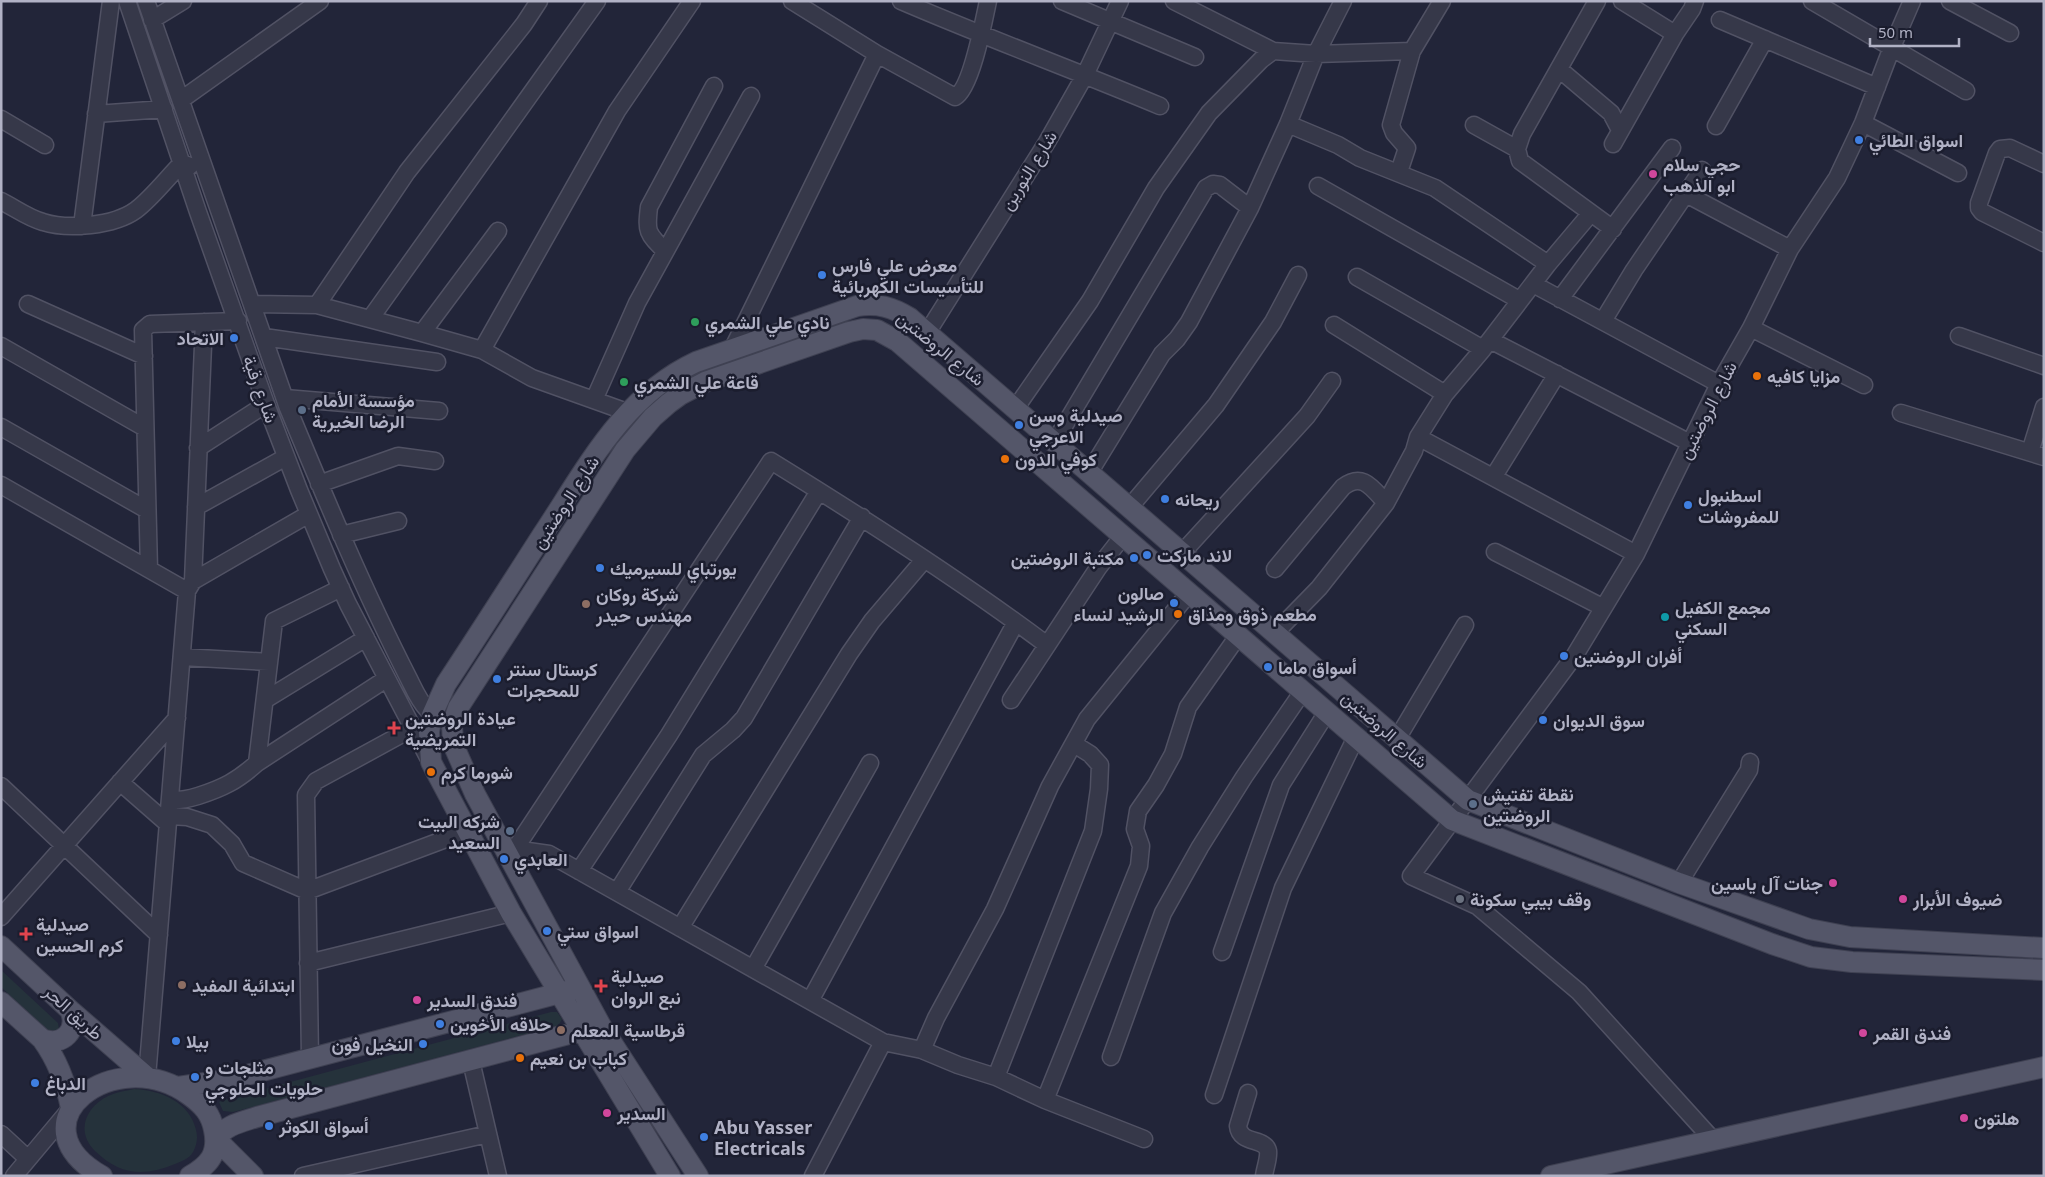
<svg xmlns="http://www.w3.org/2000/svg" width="2045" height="1177" viewBox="0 0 2045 1177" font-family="'Noto Sans',Vazirmatn,sans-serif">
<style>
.green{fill:#25323b}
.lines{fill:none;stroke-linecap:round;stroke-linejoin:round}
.minor-casing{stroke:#515264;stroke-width:19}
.major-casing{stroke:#3f4152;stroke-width:22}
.minor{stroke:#363849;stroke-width:16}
.major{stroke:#545669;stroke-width:20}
.shop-dot{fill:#3f7fe0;stroke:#1b1d2e;stroke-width:2}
.hotel-dot{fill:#d1479c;stroke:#1b1d2e;stroke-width:2}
.leisure-dot{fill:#2e9e5b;stroke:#1b1d2e;stroke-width:2}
.food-dot{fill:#e8710a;stroke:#1b1d2e;stroke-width:2}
.service-dot{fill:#5c6f8a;stroke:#1b1d2e;stroke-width:2}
.education-dot{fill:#8d6e63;stroke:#1b1d2e;stroke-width:2}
.culture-dot{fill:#0f9aa8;stroke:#1b1d2e;stroke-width:2}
.health-dot{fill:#e0444e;stroke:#1b1d2e;stroke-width:2}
.worship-dot{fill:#6b7280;stroke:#1b1d2e;stroke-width:2}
.labels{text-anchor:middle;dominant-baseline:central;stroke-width:5;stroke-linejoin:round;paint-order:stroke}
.poi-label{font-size:18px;font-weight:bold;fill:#b1b2c5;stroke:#1b1d2e;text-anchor:start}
.street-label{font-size:18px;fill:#b1b2c5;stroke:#1b1d2e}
</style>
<rect width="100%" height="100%" fill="#222539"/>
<path class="green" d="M1,970L58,1023L59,1029L56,1032L49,1031L1,987Z
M551,1012H557L562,1019L560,1023L556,1026L233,1112L223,1111L219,1102L223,1100Z
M134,1089C160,1090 190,1102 196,1130C198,1137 197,1145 193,1152C189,1159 182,1161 175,1164C143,1177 120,1175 95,1151C75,1131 86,1107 108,1096C117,1092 125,1091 134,1089Z"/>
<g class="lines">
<defs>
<path id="minor" d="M127,1L198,212L266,404L299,490L332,569L348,604L429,759
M146,1L288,408C326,500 364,591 409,679C414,689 419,701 427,709C436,717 448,716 452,730
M792,1L877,54L955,97C971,89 984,20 988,1
M901,1C987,38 1074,70 1160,106
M1062,1L1195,57
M1174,1L1273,51L1316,54L1412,51L1391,125L1394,133L1407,148L1399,172
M1597,1L1522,134L1517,149L1520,161L1613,229
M1622,1L1675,34
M1812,1L1966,91
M1950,1L2010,33
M152,20L183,1
M1720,20L1877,87
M1412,51L1442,1
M1559,69L1611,113L1620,130
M181,100L320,1
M96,114L164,109
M1,119L45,145
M1863,123L1958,173
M1474,125L1517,149
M1716,126L1765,39
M1613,144L1675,34L1692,9L1695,1
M2044,164L2010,148L2000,149L1997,153L1979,203V208L1982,212L2044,243
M1318,186L1519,300
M1686,194L1790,249
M1,201C15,208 28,218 43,222C68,230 114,226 136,210C152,198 168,177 182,163L190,166
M82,226L111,1
M665,251C647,233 646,232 649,207L714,86
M1548,264L1591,213
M1357,277L1483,349
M1533,284L1719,384
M1560,299L1672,148
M28,304L144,356
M252,304L317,305L422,333L482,350L532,378L627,412
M317,305L407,172L524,24L539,1
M370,319L597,1
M1603,321L1634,270L1702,170
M1334,325L1445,394
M1751,328L1864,385
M422,333L498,231
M927,333L1047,142L1085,75L1120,1
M1959,336L2044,366
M264,337L437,362
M1490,340L1690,443
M1,346L145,428
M482,350L617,111L692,1
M732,350L877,54
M285,398L439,411
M594,400L637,303L751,96
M1015,409L1090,301L1156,188L1209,113L1261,60L1273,51
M1901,413L2044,457
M1,427L147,510
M1418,437L1636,554
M1054,443L1206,188L1213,184L1220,185L1250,208
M198,448L266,404
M2030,452L2044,407
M1089,473L1162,354L1177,339L1189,322L1250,208L1288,124L1316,54L1343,1
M1494,476L1557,374
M319,484L398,456L435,461
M1,485L187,591
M196,507L286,457
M1129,508L1216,405L1273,322L1298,275
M341,535L398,521
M1495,552L1602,607
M1182,553L1307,416L1332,381
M149,569L143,330L150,324L238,321
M1275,569L1343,487C1363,472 1372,488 1386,503
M193,581L309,514
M1275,633L1319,588L1386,503L1414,451L1418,437L1445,394L1483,349L1548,264L1435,188L1360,158L1338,145L1288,124
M182,657L269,662
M265,700L366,638
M1011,700L1098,568L1123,536
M1397,739L1465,625
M257,763L274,621L341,588
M120,782L168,824
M1,786L159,935
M170,800C180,801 188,799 198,796C223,788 237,781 257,763L386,679
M169,816L187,817L212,825L232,844L243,863L307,891L467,831
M509,858L771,461C865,519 959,579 1047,645
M509,858L528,851L549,854L883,1042L922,1050L958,1065L996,1077L1045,1100L1144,1139
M579,871L669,735L819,491
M1679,883L1749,770L1750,762
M617,892L703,755L733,730L744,718L862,517
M1,917L177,718
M680,928L849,654L872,621L924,560
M1222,952L1281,785L1327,712
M308,963L511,913
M753,969L870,763
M810,1001L1016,622
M922,1050L936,1018L995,909L1050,786L1087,719L1189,593
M1111,1057L1163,913L1200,847L1244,777L1303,691
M310,1058L306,795L316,781L413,728
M471,1061L498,1176
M147,1077L187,591L193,581L204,322
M996,1077L1093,831L1099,789L1100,765L1090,754L1074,744
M1248,1093L1238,1126C1240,1145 1265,1137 1268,1151C1269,1158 1265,1168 1264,1176
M1214,1095L1283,888L1356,737
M1045,1100L1139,866L1141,846L1135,829L1138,811L1156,785L1173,754L1188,707L1238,636
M1,1134L27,1158
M1713,1140L1579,992L1477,906L1411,876L1575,655L1636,554L1719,384L1751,328L1790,249L1837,178L1863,123L1892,47L1912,1
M14,1176L71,1108
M303,1176L488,1134
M813,1176L883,1042"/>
<path id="major" d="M1,946L70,1010L147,1077
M1,1002L42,1039C58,1061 66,1083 71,1108
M42,1039C63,1047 79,1030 70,1010
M178,1087L232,1079L571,990
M102,1176C9,1123 115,1041 189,1095C203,1105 211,1114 214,1130C219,1154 209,1165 190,1176
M253,1176L216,1139C225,1125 242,1122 257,1117L591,1028
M670,1176L511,913L431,762L429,732L432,715L446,684C479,634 511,584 543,534C586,469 623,396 696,362L857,306C878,303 892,307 910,318L1468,800L1679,883L1809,929L1850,937L2044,948
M698,1176L601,1026L475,794L453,744L452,725L458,708L625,450L653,417L669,403L680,395L705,382L849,332L863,329L877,330L897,341L1452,820L1772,944L1811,957L1852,962L2044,970
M1551,1176L2044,1067"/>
</defs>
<use href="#minor" class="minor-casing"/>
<use href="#major" class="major-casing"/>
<use href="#minor" class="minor"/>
<use href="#major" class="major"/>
</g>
<g class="shop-dot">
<circle cx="1859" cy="140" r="5"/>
<circle cx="822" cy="275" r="5"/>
<circle cx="234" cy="338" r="5"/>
<circle cx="1019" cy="425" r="5"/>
<circle cx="1165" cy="499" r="5"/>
<circle cx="1688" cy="505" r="5"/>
<circle cx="1147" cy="555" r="5"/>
<circle cx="1134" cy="558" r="5"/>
<circle cx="600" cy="568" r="5"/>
<circle cx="1174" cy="603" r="5"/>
<circle cx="1564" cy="656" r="5"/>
<circle cx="1268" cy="667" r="5"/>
<circle cx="497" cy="679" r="5"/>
<circle cx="1543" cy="720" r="5"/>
<circle cx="504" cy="859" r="5"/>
<circle cx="547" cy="931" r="5"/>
<circle cx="440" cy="1024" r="5"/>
<circle cx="176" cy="1041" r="5"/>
<circle cx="423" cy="1044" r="5"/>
<circle cx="195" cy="1077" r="5"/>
<circle cx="35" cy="1083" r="5"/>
<circle cx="269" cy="1126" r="5"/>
<circle cx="704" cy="1137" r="5"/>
</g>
<g class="hotel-dot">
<circle cx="1653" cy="174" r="5"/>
<circle cx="1833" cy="883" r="5"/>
<circle cx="1903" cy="899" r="5"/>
<circle cx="417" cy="1000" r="5"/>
<circle cx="1863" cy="1033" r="5"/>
<circle cx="607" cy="1113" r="5"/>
<circle cx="1964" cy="1118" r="5"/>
</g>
<g class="leisure-dot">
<circle cx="695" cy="322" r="5"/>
<circle cx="624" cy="382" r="5"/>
</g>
<g class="food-dot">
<circle cx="1757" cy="376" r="5"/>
<circle cx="1005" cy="459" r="5"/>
<circle cx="1178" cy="614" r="5"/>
<circle cx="431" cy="772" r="5"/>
<circle cx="520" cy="1058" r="5"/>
</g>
<g class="service-dot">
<circle cx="302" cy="410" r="5"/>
<circle cx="1473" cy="804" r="5"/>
<circle cx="510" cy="831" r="5"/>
</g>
<g class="education-dot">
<circle cx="586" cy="604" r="5"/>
<circle cx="182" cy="985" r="5"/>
<circle cx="561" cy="1030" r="5"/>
</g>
<circle class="culture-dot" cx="1665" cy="617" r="5"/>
<g class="health-dot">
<path d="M391.5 720.5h5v5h5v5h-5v5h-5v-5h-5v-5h5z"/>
<path d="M23.5 926.5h5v5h5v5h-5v5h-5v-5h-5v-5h5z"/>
<path d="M598.5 978.5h5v5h5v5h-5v5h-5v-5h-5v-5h5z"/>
</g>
<circle class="worship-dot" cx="1460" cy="899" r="5"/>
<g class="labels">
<g class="poi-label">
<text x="1869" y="140">اسواق الطائي</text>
<text x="1663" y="164">حجي سلام<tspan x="1663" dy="21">ابو الذهب</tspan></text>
<text x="832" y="265">معرض علي فارس<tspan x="832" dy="21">للتأسيسات الكهربائية</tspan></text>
<text x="705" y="322">نادي علي الشمري</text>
<text x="224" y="338" text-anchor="end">الاتحاد</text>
<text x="1767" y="376">مزايا كافيه</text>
<text x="634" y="382">قاعة علي الشمري</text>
<text x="312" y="400">مؤسسة الأمام<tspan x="312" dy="21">الرضا الخيرية</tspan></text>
<text x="1029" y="415">صيدلية وسن<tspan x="1029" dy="21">الاعرجي</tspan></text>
<text x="1015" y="459">كوفي الدون</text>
<text x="1698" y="495">اسطنبول<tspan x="1698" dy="21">للمفروشات</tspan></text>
<text x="1175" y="499">ريحانه</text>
<text x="1157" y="555">لاند ماركت</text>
<text x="1124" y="558" text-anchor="end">مكتبة الروضتين</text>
<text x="610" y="568">يورتباي للسيرميك</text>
<text x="1164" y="593" text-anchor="end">صالون<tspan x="1164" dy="21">الرشيد لنساء</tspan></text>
<text x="596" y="594">شركة روكان<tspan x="596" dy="21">مهندس حيدر</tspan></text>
<text x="1675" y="607">مجمع الكفيل<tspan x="1675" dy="21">السكني</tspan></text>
<text x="1188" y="614">مطعم ذوق ومذاق</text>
<text x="1574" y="656">أفران الروضتين</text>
<text x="1278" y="667">أسواق ماما</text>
<text x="507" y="669">كرستال سنتر<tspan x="507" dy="21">للمحجرات</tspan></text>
<text x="405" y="718">عيادة الروضتين<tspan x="405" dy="21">التمريضية</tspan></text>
<text x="1553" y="720">سوق الديوان</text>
<text x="441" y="772">شورما كرم</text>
<text x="1483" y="794">نقطة تفتيش<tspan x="1483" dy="21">الروضتين</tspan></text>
<text x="500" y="821" text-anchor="end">شركه البيت<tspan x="500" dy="21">السعيد</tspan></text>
<text x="514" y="859">العابدي</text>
<text x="1823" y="883" text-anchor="end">جنات آل ياسين</text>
<text x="1470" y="899">وقف بيبي سكونة</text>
<text x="1913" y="899">ضيوف الأبرار</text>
<text x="36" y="924">صيدلية<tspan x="36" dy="21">كرم الحسين</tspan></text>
<text x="557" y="931">اسواق ستي</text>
<text x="611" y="976">صيدلية<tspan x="611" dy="21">نبع الروان</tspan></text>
<text x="192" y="985">ابتدائية المفيد</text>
<text x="427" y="1000">فندق السدير</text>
<text x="450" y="1024">حلاقه الأخوين</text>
<text x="571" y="1030">قرطاسية المعلم</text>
<text x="1873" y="1033">فندق القمر</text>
<text x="186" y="1041">بيلا</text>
<text x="413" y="1044" text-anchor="end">النخيل فون</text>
<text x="530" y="1058">كباب بن نعيم</text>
<text x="205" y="1067">مثلجات و<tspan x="205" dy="21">حلويات الحلوجي</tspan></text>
<text x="45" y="1083">الدباغ</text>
<text x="617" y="1113">السدير</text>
<text x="1974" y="1118">هلتون</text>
<text x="279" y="1126">أسواق الكوثر</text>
<text x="714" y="1127">Abu Yasser<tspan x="714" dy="21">Electricals</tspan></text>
</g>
<g class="street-label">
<text transform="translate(1028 170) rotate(-58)">شارع النورين</text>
<text transform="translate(941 348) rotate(39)">شارع الروضتين</text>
<text transform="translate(261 389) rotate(70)">شارع رقية</text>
<text transform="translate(1707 410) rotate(-63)">شارع الروضتين</text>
<text transform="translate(565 502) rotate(-57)">شارع الروضتين</text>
<text transform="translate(1385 729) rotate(41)">شارع الروضتين</text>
<text transform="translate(74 1012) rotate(42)">طريق الحر</text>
</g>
</g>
<rect width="2045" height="1177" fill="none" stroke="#b1b2c5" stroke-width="5"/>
<path d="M1870 38v8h89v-8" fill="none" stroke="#b1b2c5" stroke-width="2.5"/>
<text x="1878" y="38" font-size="15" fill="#b1b2c5" stroke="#1b1d2e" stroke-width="4" paint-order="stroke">50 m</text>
</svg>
